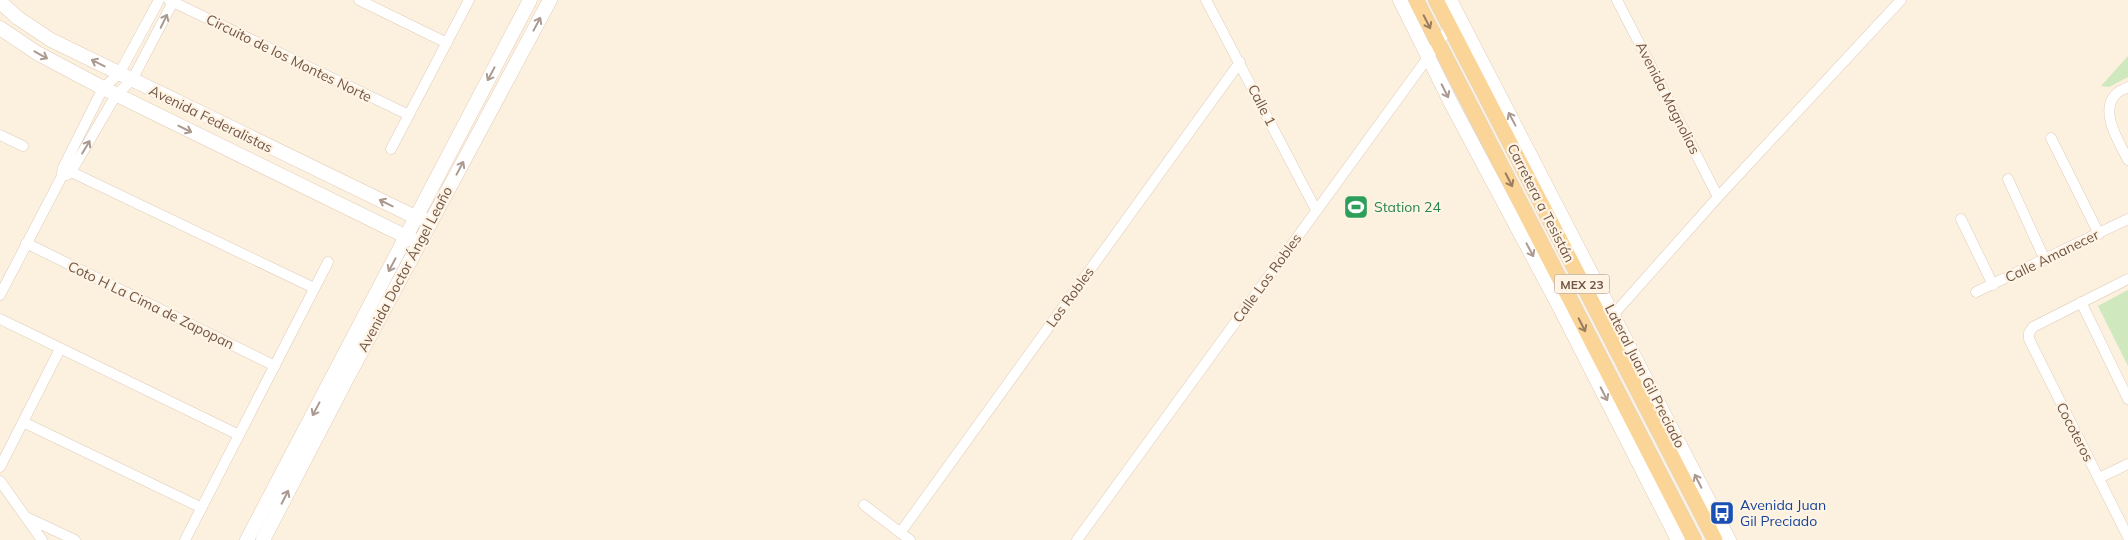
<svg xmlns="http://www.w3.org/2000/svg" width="2128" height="540" viewBox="0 0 2128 540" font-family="Mulish,sans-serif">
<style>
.green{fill:#d0e8be}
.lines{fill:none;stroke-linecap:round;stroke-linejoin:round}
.street-casing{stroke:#dfccbb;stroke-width:11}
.secondary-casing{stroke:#e4cdb9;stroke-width:15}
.primary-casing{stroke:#dad3cf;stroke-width:16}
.street{stroke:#fff;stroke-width:10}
.secondary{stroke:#fff;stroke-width:14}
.primary{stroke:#fad597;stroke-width:15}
.oneway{stroke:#aa9a91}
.oneway2{stroke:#9a7c5f}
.labels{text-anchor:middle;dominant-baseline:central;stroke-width:4.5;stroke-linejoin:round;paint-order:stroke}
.shield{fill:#fff4e4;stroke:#9c8576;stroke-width:1}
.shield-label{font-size:12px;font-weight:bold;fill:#715647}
.street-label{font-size:14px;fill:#715647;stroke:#fff4e4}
.leisure-label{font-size:14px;fill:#27864d;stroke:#fff4e4;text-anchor:start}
.transit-label{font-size:14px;fill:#164399;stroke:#fff4e4;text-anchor:start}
</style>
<rect width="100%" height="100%" fill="#fcf0df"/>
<path class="green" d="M2128,56V77L2109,87L2101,86Z
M2128,290V366L2098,306Z"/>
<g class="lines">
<defs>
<path id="street" d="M169,0L409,115
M359,0L447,43
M1206,0L1316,210
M1617,0L1718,197
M2128,87C2125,89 2120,90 2117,93C2098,110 2119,142 2128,160
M0,135L23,146
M2051,138L2099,234
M391,149L469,0
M63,168L314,288
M67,175L71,172L116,95L132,80L173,2
M2008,179L2045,260
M1961,219L1993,285
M26,243L275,366
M2128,279L2033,327L2029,333V339L2128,537
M1976,292L2128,219
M0,295L61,178L63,168L103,88L119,74L159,0
M2081,302L2128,399
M1613,315L1718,197L1901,0
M0,319L239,435
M23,422L202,508
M0,467L60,349
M2099,478L2128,464
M0,481L42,540
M864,505L910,540
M26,517L75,540
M900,533L1240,62
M185,540L328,262
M1077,540L1453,23"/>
<path id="secondary" d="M1400,0L1452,105L1559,306L1678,540
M1450,0L1729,540
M0,2L18,18L51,40L411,215L425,220
M0,28L37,53L103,88L415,241
M247,540L530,0
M263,540L345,382L550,0"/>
<path id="primary" d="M1416,0L1694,540
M1436,0L1715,540"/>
</defs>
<use href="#street" class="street-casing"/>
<use href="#secondary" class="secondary-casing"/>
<use href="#primary" class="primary-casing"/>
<use href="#street" class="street"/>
<use href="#secondary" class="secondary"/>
<use href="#primary" class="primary"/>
</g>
<defs><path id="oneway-shaft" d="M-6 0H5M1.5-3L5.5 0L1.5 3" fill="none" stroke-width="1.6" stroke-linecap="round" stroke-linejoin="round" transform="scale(1.25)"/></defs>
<g class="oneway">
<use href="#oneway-shaft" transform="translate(164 21) rotate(-64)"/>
<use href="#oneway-shaft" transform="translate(537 24) rotate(-62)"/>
<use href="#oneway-shaft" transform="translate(41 55) rotate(29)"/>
<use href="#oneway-shaft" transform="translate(98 63) rotate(-153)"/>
<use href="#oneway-shaft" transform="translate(491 74) rotate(118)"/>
<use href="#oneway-shaft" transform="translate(1445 91) rotate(63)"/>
<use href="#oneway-shaft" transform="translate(1512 119) rotate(-118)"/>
<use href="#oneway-shaft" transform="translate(185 129) rotate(26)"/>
<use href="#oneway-shaft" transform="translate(86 147) rotate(-59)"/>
<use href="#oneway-shaft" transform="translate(460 168) rotate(-62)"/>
<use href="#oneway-shaft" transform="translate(386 203) rotate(-154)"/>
<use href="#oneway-shaft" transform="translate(1530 250) rotate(62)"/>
<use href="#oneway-shaft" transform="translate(392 265) rotate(118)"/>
<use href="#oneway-shaft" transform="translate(1604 394) rotate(63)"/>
<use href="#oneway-shaft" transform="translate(316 409) rotate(118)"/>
<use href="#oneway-shaft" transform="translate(1698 481) rotate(-117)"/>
<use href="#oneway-shaft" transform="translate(285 497) rotate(-63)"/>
</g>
<g class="oneway2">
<use href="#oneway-shaft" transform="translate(1427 22) rotate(63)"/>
<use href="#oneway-shaft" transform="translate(1509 180) rotate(63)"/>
<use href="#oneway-shaft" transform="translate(1582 325) rotate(63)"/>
</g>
<defs>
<symbol id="stadium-square" viewBox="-11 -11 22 22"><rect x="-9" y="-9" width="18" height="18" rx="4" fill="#2e9e5b" stroke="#fff4e4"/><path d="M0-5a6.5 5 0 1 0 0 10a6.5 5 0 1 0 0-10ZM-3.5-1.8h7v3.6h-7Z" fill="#fff"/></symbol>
<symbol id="bus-square" viewBox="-11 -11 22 22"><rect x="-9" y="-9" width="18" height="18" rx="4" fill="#1a4fb4" stroke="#fff4e4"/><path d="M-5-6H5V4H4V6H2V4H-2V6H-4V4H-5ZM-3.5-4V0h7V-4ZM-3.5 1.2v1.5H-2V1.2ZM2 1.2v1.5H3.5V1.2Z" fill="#fff"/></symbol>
</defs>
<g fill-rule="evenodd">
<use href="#stadium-square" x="1342" y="193" width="28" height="28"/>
<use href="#bus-square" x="1708" y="499" width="28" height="28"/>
</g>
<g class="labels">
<rect class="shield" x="1554.5" y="274.5" width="55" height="19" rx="4"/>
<g class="shield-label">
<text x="1582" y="284">MEX 23</text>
</g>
<g class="street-label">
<text transform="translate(289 58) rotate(26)">Circuito de los Montes Norte</text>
<text transform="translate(1668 98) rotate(63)">Avenida Magnolias</text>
<text transform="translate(1262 105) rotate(63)">Calle 1</text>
<text transform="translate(211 119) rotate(26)">Avenida Federalistas</text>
<text transform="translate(1541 203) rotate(63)">Carretera a Tesistán</text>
<text transform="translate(2052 256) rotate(-26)">Calle Amanecer</text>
<text transform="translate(405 269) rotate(-62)">Avenida Doctor Ángel Leaño</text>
<text transform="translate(1267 278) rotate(-54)">Calle Los Robles</text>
<text transform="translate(1070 297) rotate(-54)">Los Robles</text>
<text transform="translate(151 305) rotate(26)">Coto H La Cima de Zapopan</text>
<text transform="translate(1645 376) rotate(63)">Lateral Juan Gil Preciado</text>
<text transform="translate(2075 432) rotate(63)">Cocoteros</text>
</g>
<g class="leisure-label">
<text x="1374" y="207">Station 24</text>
</g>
<g class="transit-label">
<text x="1740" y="505">Avenida Juan<tspan x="1740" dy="16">Gil Preciado</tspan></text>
</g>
</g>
</svg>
